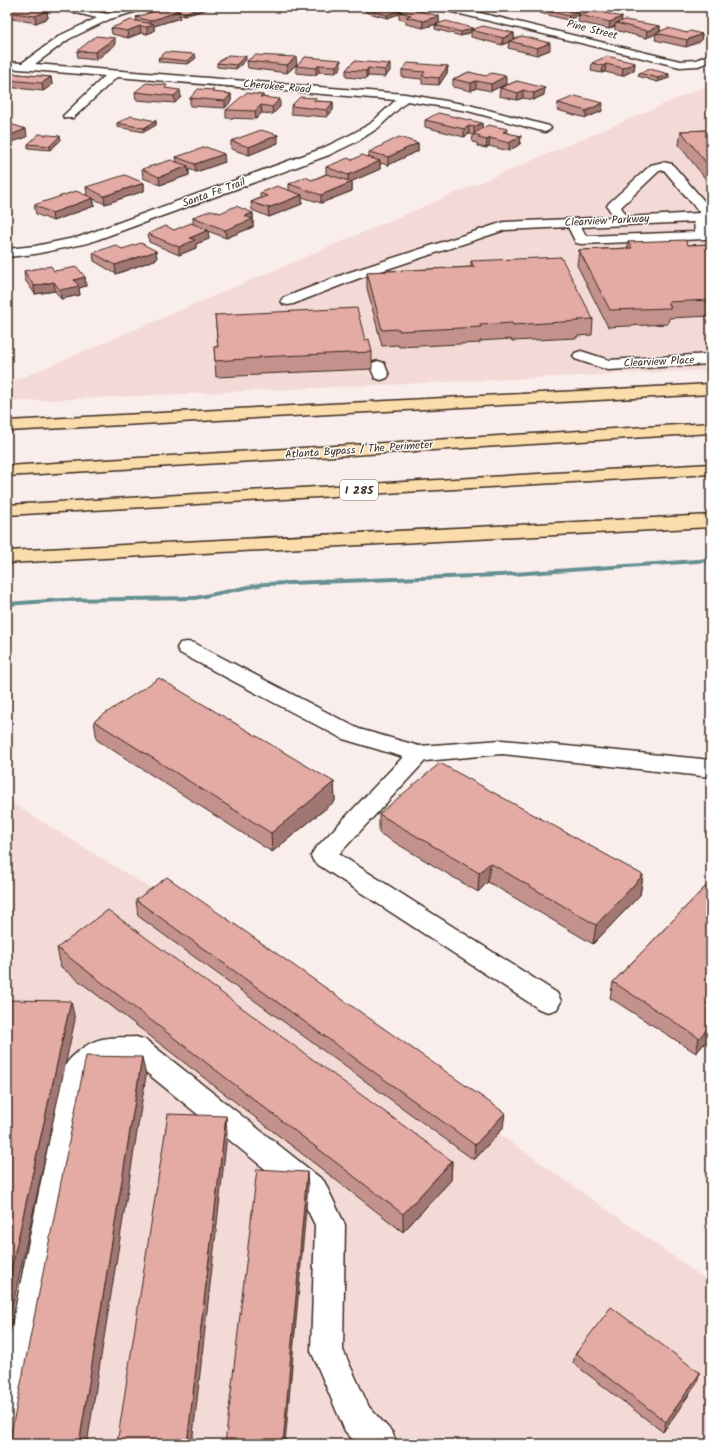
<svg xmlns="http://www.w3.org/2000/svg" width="718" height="1451" viewBox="0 0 718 1451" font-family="Kalam,sans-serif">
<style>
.built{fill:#f3dad7}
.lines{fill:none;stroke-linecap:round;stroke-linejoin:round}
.stream{fill:#668f91;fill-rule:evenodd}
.minor-casing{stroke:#3b2a1e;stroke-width:3}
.highway-casing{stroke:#3b2a1e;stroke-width:3}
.minor{fill:#fff;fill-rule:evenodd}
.highway{fill:#fbddab;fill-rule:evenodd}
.wall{fill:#c4928d;stroke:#3b2a1e}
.shaded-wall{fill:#a07773;stroke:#3b2a1e}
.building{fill:#e4aaa4;stroke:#3b2a1e}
.labels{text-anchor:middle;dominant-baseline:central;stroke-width:3;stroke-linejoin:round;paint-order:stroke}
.far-street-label{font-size:11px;fill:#3b2a1e;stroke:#fff}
.shield{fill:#fff;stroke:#766a62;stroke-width:1}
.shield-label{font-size:12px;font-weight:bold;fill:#3b2a1e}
</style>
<rect width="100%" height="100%" fill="#faeeed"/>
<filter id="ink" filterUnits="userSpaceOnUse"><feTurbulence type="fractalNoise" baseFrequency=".025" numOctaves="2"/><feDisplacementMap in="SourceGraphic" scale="8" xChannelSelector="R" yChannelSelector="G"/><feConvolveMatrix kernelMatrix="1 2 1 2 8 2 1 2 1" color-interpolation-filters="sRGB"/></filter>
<g filter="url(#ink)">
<path class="built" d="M711,84V370L7,402V384Z
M7,800L150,888L711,1283V1444H7Z"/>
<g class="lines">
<path class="stream" d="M711,558V562L500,577L264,586L195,600L62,602L7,606V602L62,598L195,596L264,582L500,573Z"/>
<defs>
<path id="minor" d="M58,7H76L107,14L131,7H146L144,9L110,19L69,39L35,64L405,94L469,105L549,126L551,128L549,130L545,132L468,111L407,101L378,128L358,141L329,155L88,243L35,254L7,257V249L35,246L79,237L321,149L350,135L370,124L396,100L117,77L73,118H65L63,116L65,114L105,76L7,68V62L22,63L61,35L97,18L60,9Z
M438,7H455L680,61L696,60L711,54V61L698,66L680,67L440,9Z
M663,162L672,164L711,209V221H707L709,236L707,239L581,244L576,243L568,227L505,230L357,279L293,304L288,305L283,304L281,301L283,298L347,273L504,222L614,217L607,206L609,203L651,165ZM664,170L700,213L627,217L621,207L659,171ZM694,222L695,232L586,236L581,227Z
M581,351L609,360L711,354V364L608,370L575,359L573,356L575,353Z
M378,361L384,363L389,375L387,378L381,380L375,378L370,366L372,363Z
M187,642L194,643L359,729L419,746L502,740L702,759L711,761V777L502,754L425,761L339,854L557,993L561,1001L557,1009L548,1012L539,1009L314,862L311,856L314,850L403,757L343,739L180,653L177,648L180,643Z
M136,1037L146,1040L324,1181L345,1225L343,1350L369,1407L392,1432L397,1444H357L345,1431L311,1351L315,1225L302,1199L131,1060L106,1061L91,1074L24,1435L20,1444H7V1350L64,1068C68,1060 72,1057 79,1051C99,1035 111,1038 136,1037Z"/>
<path id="highway" d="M711,384V394L7,431V421Z
M711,423V433L7,476V466Z
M711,464V474L7,515V505Z
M711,515V527L7,563V551Z"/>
</defs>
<use href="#minor" class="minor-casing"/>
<use href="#highway" class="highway-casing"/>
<use href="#minor" class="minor"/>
<use href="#highway" class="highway"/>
</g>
<path class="wall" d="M346,7H360L354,9Z
M519,7H534L527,9Z
M702,7H711V9H710Z
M211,8L184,16L179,15L180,18L154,26V31L147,34L141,33L128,38L112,34L111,28L137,21L136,17L172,9Z
M388,8L402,10V12L439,16V23L423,28L406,24V21L399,19V14L387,18L365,12V9Z
M7,9L47,11L48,18L36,23L7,18Z
M540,9L579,12V15L568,20L540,13Z
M579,15L622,17L621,21L660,26V31L702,34L701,41L686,47L655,40L656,34L646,38L615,30V26L609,29L578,22Z
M435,25L472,30L514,33V39L550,50L537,55L508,48L509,42L502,45L471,37V32L461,36L435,29Z
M115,45L96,60L78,58L77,51Z
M305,57L341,67L336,73L319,72L316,75L296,73V66Z
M158,58H196L188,64L159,62Z
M246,60L236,69L217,67V63Z
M247,61L297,64L287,73L248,68Z
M354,61L390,71L385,77L368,76L366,79L346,77V70Z
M592,63H635L634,70L622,76L605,72L602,73L591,71Z
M448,66L447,73L439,85L422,84V79L402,77V70Z
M469,72L506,84L491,91L476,88L471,91L453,87V79Z
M7,73L51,77L52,85L43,91L7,87Z
M639,73L669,78L657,82L638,76Z
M517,81L544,95L533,100L523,98L517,100L499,96L500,88Z
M168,89L181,97L175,103L136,100L135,92Z
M214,93L231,94V101L225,108L190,106V98Z
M263,95L264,98L280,107L273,114L262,113L256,119L226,118V110Z
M316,101L333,102V110L327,117L291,114V106Z
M558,103L602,111L586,118L557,110Z
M425,120L482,123V129L521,136L520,144L509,151L489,146L486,148L477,146V143L472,142L473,135L469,134L464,137L425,127Z
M156,121V125L144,132L117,127V123Z
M7,123L27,137L9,143H7Z
M711,130V186L679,145L681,131Z
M61,140L50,150L28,148V144Z
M231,141L278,143L249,155L231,149Z
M418,143V151L388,165L380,163V169L350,182H352V191L321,203L302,197V204L269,217L252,210L251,202L260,198V193L289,190V184L312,180L326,174V167L352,160L369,157V152Z
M176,157L225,162L196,172L189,169V175L160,185L143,178L142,169L177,162Z
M144,183V191L105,204L94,199V206L53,221L36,214L34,205L87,195L86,187Z
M220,213H253V227L226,238L208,231L209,239L196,244V248L179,255L149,242L148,234L174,230L193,224V217Z
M628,242L688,245L711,244V316L669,318L668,324L608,327L577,265L579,250L628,248Z
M122,249L156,251L157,259L116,274L94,261L93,253Z
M471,261L593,319L592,335L577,336V338L512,341L511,339L480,341V343L399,347L398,345L382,346L367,288V272L471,267Z
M24,271H54L85,277L86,286L79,288L80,295L61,299L55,291L35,294L25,280Z
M215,315L365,340L372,352V369L260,374V375L216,377L214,347H218Z
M94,721L334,782L335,801L272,852L97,740Z
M379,814L643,875L640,895L593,944L488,882L478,892L379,833Z
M711,881V1036L696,1053L610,998L613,982Z
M136,900L503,1128L474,1160L138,916Z
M57,948L452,1161L451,1180L403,1232L61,967Z
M576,1353L697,1383L663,1432L573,1363Z"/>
<path class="shaded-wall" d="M202,7H210L211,8L184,16V13Z
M354,7H360L354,9Z
M528,7H534L527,9Z
M402,10V13L399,12V14L387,18V15Z
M47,11L48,18L36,23L35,16Z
M179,11L180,18L154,26V31L147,34V27L150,25V21Z
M579,12V15L568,20L569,16Z
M439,16V23L423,28V21Z
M622,17L621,24L616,23L615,26L609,29L610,22Z
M140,26L141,33L128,38L127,31Z
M660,26V32L656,33V34L646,38L647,31Z
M473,28L472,31L471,30V32L461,36V32Z
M514,33V40L509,41V42L502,45L503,38Z
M702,34L701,41L686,47L687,40Z
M115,38V45L96,60L95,52Z
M550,43V50L537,55V48Z
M195,54L196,58L188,64V61Z
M246,56V60L236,69V65Z
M296,57L297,64L287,73V65Z
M341,60V67L336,73V66Z
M635,63L634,70L622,76L623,68Z
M390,64V71L385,77V70Z
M606,64L605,72L602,73L603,66Z
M319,65V72L316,75V68Z
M448,66L447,73L439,85V78Z
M368,68V76L366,79V71Z
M669,74V78L657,82L658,78Z
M506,76V84L491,91V84Z
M51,77L52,85L43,91L42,83Z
M476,81V88L471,91V83Z
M545,88L544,95L533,100L534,93Z
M180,90L181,97L175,103L174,96Z
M523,90V98L517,100L518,93Z
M231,94V101L225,108V101Z
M280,99V107L273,114L272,107Z
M333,102V110L327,117V110Z
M603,103L602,111L586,118V111Z
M261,105L262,113L256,119L255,111Z
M156,121V125L144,132V128Z
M482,123V131L474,135V127Z
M469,126V134L464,137V129Z
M26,129L27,137L9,143L8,136Z
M508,129L507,137L503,132Z
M278,135V143L249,155V147Z
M60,136L61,140L50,150V146Z
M521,136L520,144L509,151V143Z
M490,138L489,146L486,148L487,140Z
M418,143V151L388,165V157Z
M224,154L225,162L196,172L195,164Z
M380,161V169L348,183V175Z
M188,166L189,175L160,185L159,177Z
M352,182V191L321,203V195Z
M144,183V191L105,204L104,196Z
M302,195V204L269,217L268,208Z
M93,198L94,206L53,221L52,213Z
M253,213V227L226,238L225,230L245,216Z
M208,230L209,239L196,244V248L179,255V247L190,238Z
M156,251L157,259L116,274L115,265Z
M85,277L86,286L79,288L80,295L61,299L60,290L74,280Z
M54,282L55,291L35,294L34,286Z
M334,782L335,801L272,852L271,833Z
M490,863L488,882L478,892L479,873Z
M643,875L640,895L593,944L596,925Z
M71,1001L75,1020L7,1332V1288Z
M711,1025V1036L696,1053L699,1038Z
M142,1057L146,1076L87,1444H79Z
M505,1113L503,1128L474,1160L475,1145Z
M226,1116L227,1135L192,1444H187Z
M452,1161L451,1180L403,1232V1214Z
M307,1172L308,1187L285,1444H283Z
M700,1373L697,1383L663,1432L666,1422Z"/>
<path class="building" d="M11,7H21L47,11L35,16L7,12V9Z
M179,7H202L184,13L172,9Z
M370,7H386H385L402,10L387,15L365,9Z
M546,7H557L579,12L569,16L540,9Z
M166,8L179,11L150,21L136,17Z
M411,9L439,16L423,21L406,17L411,15L399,12Z
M591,10L622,17L610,22L579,15Z
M131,20L154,24L147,27L140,26L127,31L111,28Z
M625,20L660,26L647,31L616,23Z
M446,21L473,28L461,32L435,25Z
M483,26L514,33L503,38L471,30Z
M668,28L687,33L690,31L702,34L687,40L656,33Z
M96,36L115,38L95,52L77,51Z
M522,36L550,43L537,48L509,41Z
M166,52L195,54L188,61L158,58Z
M228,55L246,56L236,65L217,63Z
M255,55L296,57L287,65L247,61Z
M607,56L635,63L623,68L606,64L603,66L592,63Z
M305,57L341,60L336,66L319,65L316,68L296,66Z
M354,61L390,64L385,70L368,68L366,71L346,70Z
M408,63L448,66L439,78L422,76L425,72L402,70Z
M650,69L669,74L658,78L639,73Z
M469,72L486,76L491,73L506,76L491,84L476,81L471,83L453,79Z
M7,73L51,77L42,83L7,80Z
M517,81L545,88L534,93L523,90L518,93L500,88Z
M146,83L167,85L165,88L180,90L174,96L135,92Z
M198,89L214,90L212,92L231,94L225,101L190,98Z
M246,93L263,95L260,97L280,99L272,107L261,105L255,111L226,110Z
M575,96L603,103L586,111L558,103Z
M300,97L316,98L314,101L333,102L327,110L291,106Z
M438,113L482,123L474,127L469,126L464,129L425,120Z
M131,116L156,121L144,128L117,123Z
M7,123L26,129L8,136L7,135Z
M488,125L508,129L503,132L521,136L509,143L490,138L487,140L478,138L481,136L473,134Z
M261,130L278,135L249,147L231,141Z
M711,130V169L681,131Z
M39,134L60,136L50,146L28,144Z
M399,137L418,143L388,157L369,152Z
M206,147L224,154L195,164L176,157Z
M362,155L380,161L348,175L326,167L348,158L352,160Z
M171,160L188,166L159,177L142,169Z
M327,174L352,182L321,195L289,184L305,177L312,180Z
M125,175L144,183L104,196L86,187Z
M277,186L302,195L268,208L251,202L267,196L260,193Z
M76,191L93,198L52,213L34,205Z
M236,206L253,213L245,216L253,219L225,230L193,217L212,210L220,213Z
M191,223L208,230L190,238L195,240L179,247L148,234L166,226L174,230Z
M685,240L688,245L711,244V300L668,302L671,308L610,310L579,250L632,248L628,242Z
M141,243L156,251L115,265L93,253L115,245L122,249Z
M561,257L593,319L578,320L579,321L513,325L512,323L480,325L481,327L399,331V329L382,330L367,272L474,267L471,261Z
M51,266L54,271L77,267L85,277L74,280L79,286L60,290L54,282L34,286L24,271Z
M357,308L365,340L369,339L372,352L259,357V358L215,361L214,347H218L215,315Z
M159,678L334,782L271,833L94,721Z
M440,763L643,875L596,925L490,863L479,873L379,814Z
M167,877L505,1113L475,1145L136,900Z
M711,881V1025L699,1038L613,982Z
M108,910L452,1161L403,1214L57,948Z
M7,1000L71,1001L7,1288Z
M86,1056L142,1057L79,1444H9Z
M168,1114L226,1116L187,1444H117Z
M257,1169L307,1172L283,1444H225Z
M611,1307L700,1373L666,1422L576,1353Z"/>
</g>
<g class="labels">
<g class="far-street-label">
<text transform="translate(592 30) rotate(14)">Pine Street</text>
<text transform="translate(277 87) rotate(5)">Cherokee Road</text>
<text transform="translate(214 193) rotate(-20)">Santa Fe Trail</text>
<text transform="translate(607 221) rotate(-3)">Clearview Parkway</text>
<text transform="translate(659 362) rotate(-3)">Clearview Place</text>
<text transform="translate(359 450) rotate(-4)">Atlanta Bypass / The Perimeter</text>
</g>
<rect class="shield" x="340" y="480" width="38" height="20" rx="3"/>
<g class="shield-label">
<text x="359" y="490">I 285</text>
</g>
</g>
<rect width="718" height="1451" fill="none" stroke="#fff" stroke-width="24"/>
<rect x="12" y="12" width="694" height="1427" fill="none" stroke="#3b2a1e" stroke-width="1.5" filter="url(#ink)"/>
</svg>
